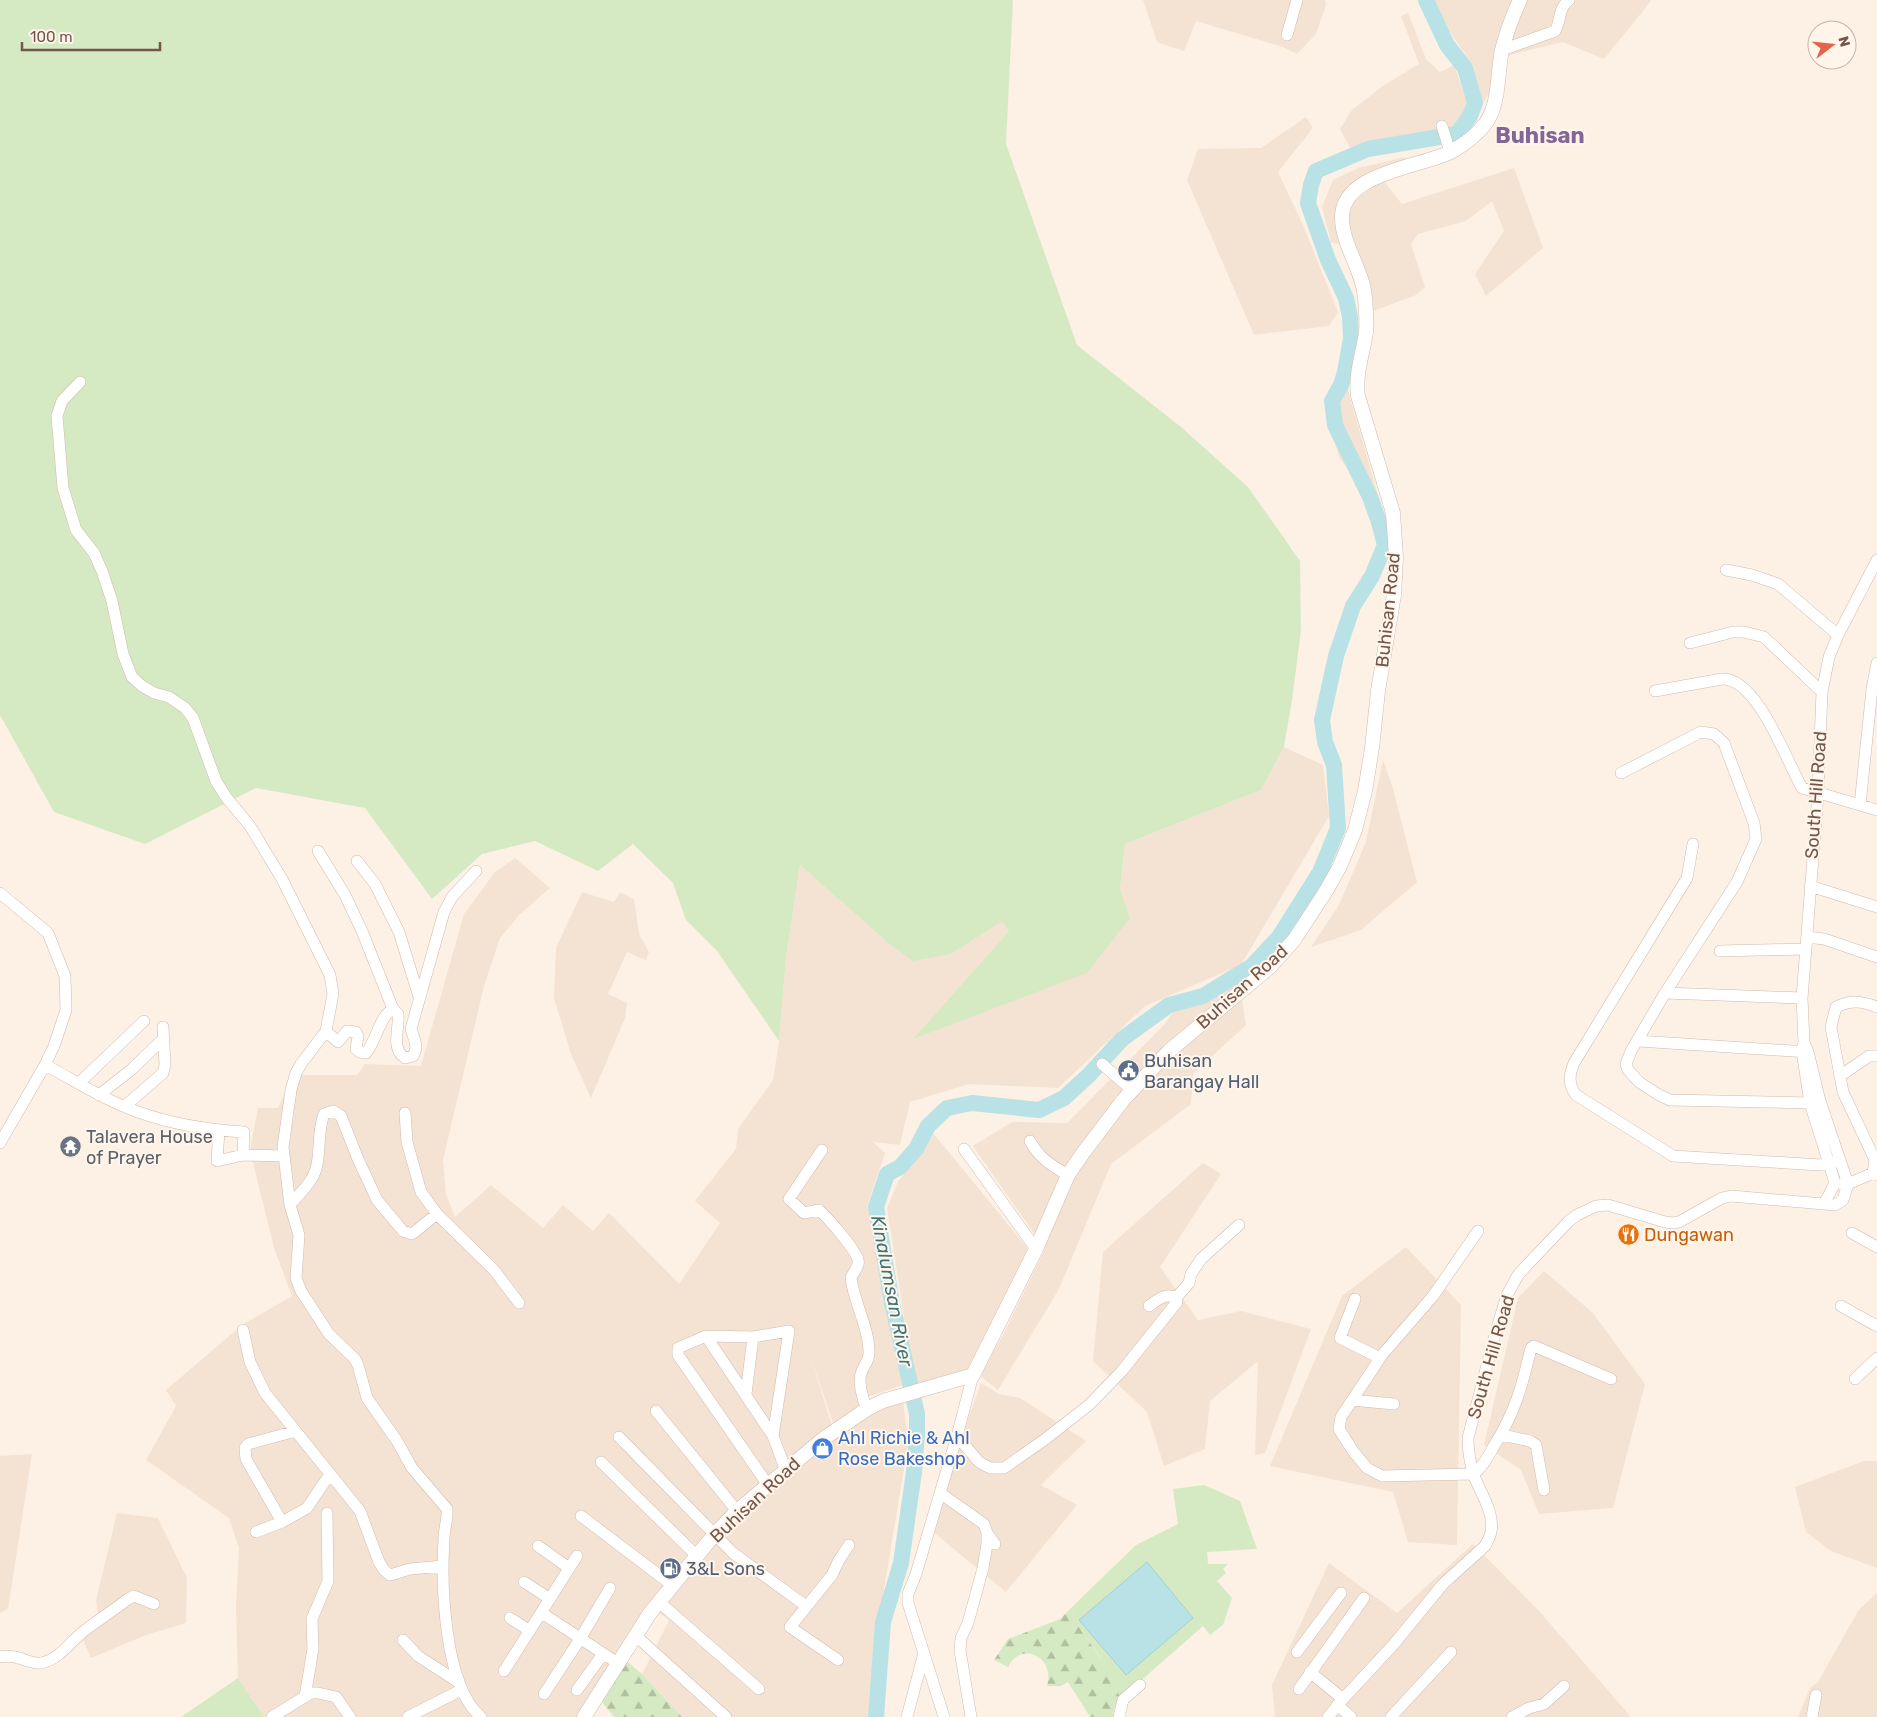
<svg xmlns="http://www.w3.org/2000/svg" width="1877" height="1717" viewBox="0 0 1877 1717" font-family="Rubik,sans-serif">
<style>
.residential{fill:#f4e3d2}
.green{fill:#d5eac2}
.forest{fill:url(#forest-firs)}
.water{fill:#b9e2e6;stroke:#9fd2d7}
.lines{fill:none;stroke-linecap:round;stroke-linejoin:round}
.river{stroke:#b9e2e6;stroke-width:16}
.minor-casing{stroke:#d0baae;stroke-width:12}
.tertiary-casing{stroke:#d0baae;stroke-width:15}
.minor{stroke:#fff;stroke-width:11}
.tertiary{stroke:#fff;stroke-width:14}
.labels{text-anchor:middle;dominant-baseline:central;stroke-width:4;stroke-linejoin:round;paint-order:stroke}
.street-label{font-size:18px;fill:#74564a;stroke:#fff5ea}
.service-label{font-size:18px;fill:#4e5e75;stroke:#fff5ea;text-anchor:start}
.worship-label{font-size:18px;fill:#5b616d;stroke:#fff5ea;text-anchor:start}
.food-label{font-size:18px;fill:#c56008;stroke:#fff5ea;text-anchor:start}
.shop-label{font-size:18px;fill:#366cbe;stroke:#fff5ea;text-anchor:start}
.water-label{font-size:19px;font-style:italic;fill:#3d747a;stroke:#fff5ea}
.district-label{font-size:22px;font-weight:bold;fill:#846598;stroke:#fff5ea}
</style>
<defs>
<pattern id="forest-firs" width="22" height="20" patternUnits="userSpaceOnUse" patternTransform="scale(1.25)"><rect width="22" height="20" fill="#d5eac2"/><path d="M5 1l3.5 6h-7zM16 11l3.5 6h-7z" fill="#b1c0a0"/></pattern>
</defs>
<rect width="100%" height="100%" fill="#fcf1e4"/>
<path class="residential" d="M1143,0H1325L1326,5L1316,34L1297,54L1283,47L1196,21L1184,51L1157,42Z
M1434,0H1515L1491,89L1484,102L1477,98L1473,65L1454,38L1440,15Z
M1525,0H1650L1651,1L1604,59L1563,42L1506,56Z
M1408,13L1426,59L1440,72L1454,65L1466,99V115L1458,125L1445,134L1368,155L1350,148L1340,129L1352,110L1383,86L1419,64L1401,16Z
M1306,117L1313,128L1278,172L1303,225L1338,312L1329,326L1254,335L1187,180L1198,149L1261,148Z
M1405,157L1408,165L1385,183L1402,204L1514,168L1543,248L1486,296L1475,274L1504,231L1492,201L1466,221L1418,234L1411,244L1425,287L1416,295L1368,313L1350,247L1331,242L1322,207L1333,180L1358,168Z
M1347,386L1351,401L1385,520L1339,457L1328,420L1330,395L1341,388Z
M1284,747L1323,765L1329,816L1241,965L1145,1006L1058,1088L969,1084L910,1102L900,1145L873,1142L885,1153L868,1203L909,1383L870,1396L834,1426L809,1352L835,1435L871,1413L903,1400L908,1444L884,1590L868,1717H682L642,1674L669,1620L650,1607L581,1717H264L238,1678L236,1607L239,1548L229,1518L146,1460L176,1406L166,1390L242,1325L292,1296L274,1248L250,1150L258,1108H278L293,1075H357L365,1064L421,1066L464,914L495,872L515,858L550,888L519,915L500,938L484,986L443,1160L446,1194L455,1217L491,1185L543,1228L563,1205L593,1231L609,1213L679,1284L720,1223L695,1201L736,1149L738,1129L773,1080L779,1041L786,957L800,865L888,943L951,954L1002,920L1009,931L914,1038L1130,918L1120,889L1125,844L1261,790Z
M1383,760L1393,789L1417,882L1361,930L1311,947L1339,905L1366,842Z
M582,892L614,902L620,892L634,899L639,934L649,952L646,960L627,952L608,994L627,1003L625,1018L591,1098L571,1054L554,998L556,948Z
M1239,982L1246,1025L1193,1074L1191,1104L1111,1164L1059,1289L998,1390L979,1375L1003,1335L1045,1249L973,1146L1012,1122L1067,1123L1164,1025L1177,1006L1209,997Z
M934,1134L1028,1249L972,1369L918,1385L904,1317L887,1208L898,1182Z
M1203,1163L1221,1174L1160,1267L1198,1320L1241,1311L1311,1329L1265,1453L1255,1455L1258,1361L1210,1401L1205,1449L1164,1466L1147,1412L1093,1361L1103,1252Z
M1406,1247L1461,1305L1457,1545L1408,1542L1393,1492L1270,1466L1342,1296Z
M1544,1271L1593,1313L1645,1384L1613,1508L1539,1514L1521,1470L1484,1445L1518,1298Z
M981,1383L999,1394L1020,1398L1086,1441L1041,1485L1077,1505L1006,1592L932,1531L959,1444Z
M32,1454L8,1609L0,1613V1456Z
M1864,1461H1877V1568L1831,1551L1806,1532L1795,1487Z
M117,1513L158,1518L187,1578L186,1623L146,1635L91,1658L82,1637L98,1613L96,1600Z
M1473,1544L1540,1612L1631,1717H1274L1275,1715L1272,1685L1329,1563L1397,1613Z
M1877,1593V1717H1798L1810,1688L1818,1682L1858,1611Z"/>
<path class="green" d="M0,0H1013L1006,144L1077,345L1181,427L1248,487L1300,561L1301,630L1292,700L1284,747L1261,790L1125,844L1120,889L1130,918L1087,973L913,1039L1009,931L1002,921L951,954L913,961L888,943L800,865L786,957L779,1041L717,951L686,920L673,883L633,844L598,871L535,841L482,854L432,899L365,808L256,788L145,844L54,812L0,715Z
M1204,1485L1240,1501L1257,1549L1207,1552L1208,1564H1228L1223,1569L1226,1573L1217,1581L1232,1598L1223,1625L1210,1635L1203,1626L1120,1699L1100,1657L1075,1621L1073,1606L1136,1545L1178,1524L1173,1489Z
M238,1678L264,1717H181Z"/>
<path class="forest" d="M1073,1606L1075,1621L1114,1678L1120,1699L1114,1709L1113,1717H1090L1068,1682L1061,1686H1047C1056,1657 1021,1640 1008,1667L994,1660L1008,1639L1060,1619Z
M623,1658L642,1674L682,1717H614L597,1696Z"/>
<path class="water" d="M1147,1562L1193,1618L1126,1675L1079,1620Z"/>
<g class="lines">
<path class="river" d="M876,1717L883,1622L901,1563L914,1472L917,1435V1414L892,1303L876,1207L887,1174L900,1167L916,1149L928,1126L947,1108L972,1103L1039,1110L1064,1098L1089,1075L1122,1039L1169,1005L1203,996L1252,966L1279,937L1320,872L1338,828L1334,765L1325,742L1322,720L1336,656L1353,606L1372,576L1385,545L1378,519L1370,497L1335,425L1332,401L1341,385L1345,372L1351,339L1350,317L1346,298L1328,260L1308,203L1311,185L1316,171L1368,149L1457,134L1470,116L1475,103L1465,68L1447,45L1426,0"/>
<defs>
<path id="minor" d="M1287,35L1297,0
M1502,50L1555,31C1562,19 1557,10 1569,0
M1442,126L1450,152
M80,382L62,401L57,416L63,488L76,530L94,553L102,571L112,601L123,654L132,677L142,686L154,693L169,697L185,708L193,718L216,781L226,797L250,826L282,879L330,975L333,994L326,1031L301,1064L296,1073L291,1090L283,1147L290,1205L299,1235L296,1278L301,1291L329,1334L355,1359L358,1365L367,1398L397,1441L412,1468L447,1509C448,1519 444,1528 444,1539C441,1585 444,1686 481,1717
M1726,570L1752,575L1778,584L1838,635
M1690,643L1733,632H1744L1764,637L1822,692
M1655,691L1722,679C1757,677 1787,762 1802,788L1877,810
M1621,773L1701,732L1714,734L1724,743L1754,823L1756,839L1737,882L1665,993L1631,1051L1626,1064L1628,1070L1639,1082L1659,1095L1670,1100L1810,1103L1820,1101
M1860,805L1872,689L1877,663
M1693,844L1687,878L1574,1063C1569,1075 1568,1084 1576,1095L1673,1156L1821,1165L1835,1162
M318,851L345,895L362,931L393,1009L398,1014C400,1028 390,1048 405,1058L413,1056C419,1047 414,1039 411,1029L444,912L452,897L476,871
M357,861L375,884L399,932L419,997
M1810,886L1877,907
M0,893L48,933L65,976L66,1010L54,1046L45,1065L0,1143
M1807,937L1824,939L1877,957
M1720,951L1806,949
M1665,993L1802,998
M326,1031L338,1042L347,1031L356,1032L358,1036L356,1049L360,1052L366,1053C377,1040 379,1017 393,1009
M1638,1041L1808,1052
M1102,1064L1132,1090
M45,1065C76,1081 106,1101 138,1112C172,1124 208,1130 244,1132L243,1155
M1840,1076L1869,1056H1877
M79,1083L144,1021
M99,1095L131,1070L163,1039
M125,1106L163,1073L165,1065L163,1027
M405,1113L407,1142L421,1192L437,1214L494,1270L519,1303
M219,1131L217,1161L243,1155L284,1156
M1030,1141C1039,1158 1052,1166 1068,1175
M964,1149L1036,1249
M822,1150L789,1199L804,1213L819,1210C828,1218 856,1250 858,1260C860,1266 853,1272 851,1278C854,1303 869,1327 869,1353C869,1361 864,1365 862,1371C857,1381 863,1400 867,1409
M1873,1173L1875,1160L1843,1092L1831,1027L1836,1007C1852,1000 1861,1001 1877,1007
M1842,1184H1848L1873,1173L1877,1175
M1824,1204L1835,1183L1810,1103L1802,1051L1804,1042L1802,998L1818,794L1822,692L1829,657L1838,635L1877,560
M290,1205C299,1194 312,1183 316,1169C321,1151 317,1132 324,1114L333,1111L341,1116L358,1159L377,1200L403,1231L412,1234L437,1214
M1478,1231L1433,1296L1382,1355L1341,1417L1339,1429L1353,1451L1367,1468L1382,1476L1474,1474C1483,1466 1488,1457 1494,1446C1515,1412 1522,1387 1531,1348L1534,1346L1611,1379
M1852,1233L1877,1247
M1176,1298L1189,1283L1191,1274L1201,1259L1239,1225
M1355,1299L1340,1338L1380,1358
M1841,1306L1877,1326
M243,1330L250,1362L265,1393L360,1511L379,1562L384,1570L390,1575L410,1569L443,1566
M706,1336L773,1436L786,1471
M1855,1379L1877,1358
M746,1394L753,1337
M1352,1400L1394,1404
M656,1411L737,1511
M1502,1435L1530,1441L1536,1445L1544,1490
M957,1436L979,1462L990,1468H1004L1044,1440L1089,1405L1121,1372L1177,1302L1176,1298C1166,1292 1157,1300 1149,1306
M619,1437L733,1553L806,1606
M601,1462L697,1556
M768,1485L678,1355V1348L706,1336L753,1337L789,1331L773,1436
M940,1493L984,1524L987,1533L995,1544
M581,1516L672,1585
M282,1522L246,1459L245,1448L248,1444L296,1431
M256,1532L282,1522L307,1508L330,1474
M538,1546L569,1568
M524,1582L550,1599
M659,1602L759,1689
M542,1613L619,1664
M510,1618L530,1631
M636,1636L726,1717
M403,1640L418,1656L458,1682
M1297,1652L1341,1593
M0,1657C17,1653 30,1665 41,1663C60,1659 70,1642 84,1631C98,1620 114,1610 128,1599L134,1596L154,1604
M838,1660L790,1627L832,1575L839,1560L849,1545
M504,1671L577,1556
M1310,1672L1343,1699
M1299,1689L1364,1598
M577,1690L603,1654
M544,1694L580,1639L610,1588
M305,1697L313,1649L312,1619L328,1581L327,1513
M1337,1705L1351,1717
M272,1717L311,1693H318L336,1697L350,1717
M408,1717L461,1690
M907,1717L924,1653
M944,1717L908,1603V1594L916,1574L957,1436L973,1375
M971,1717L960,1650L961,1638L968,1623L983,1568L987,1544V1533
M1119,1717L1123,1700L1140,1685
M1328,1717L1343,1699L1394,1644L1443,1584L1485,1546C1487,1542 1490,1537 1491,1532C1495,1512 1479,1491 1473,1473C1470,1462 1468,1450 1468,1438L1496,1331L1507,1295L1518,1275L1528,1264L1569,1221L1577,1215L1596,1206L1608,1205L1665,1222L1672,1223L1679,1222L1722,1198L1731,1196L1835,1205L1843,1200L1848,1184L1820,1101L1808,1052L1804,1042
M1391,1717L1451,1652
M1512,1717L1529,1708L1544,1704L1564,1686
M1812,1717L1816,1695"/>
<path id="tertiary" d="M584,1717L650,1613L714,1535L737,1511L823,1439L867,1409L883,1401L973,1375L1036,1249L1068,1175L1083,1153L1124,1099L1169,1051L1270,967L1294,940L1326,891L1340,866L1355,830L1365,791L1372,748L1378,691L1394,595L1396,557L1393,513L1358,396C1355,373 1363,354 1366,332C1367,321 1366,309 1365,298C1363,270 1343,247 1342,219C1340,173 1420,167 1451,152C1463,145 1477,135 1486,123C1500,102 1497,74 1502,50C1506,34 1513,15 1520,0"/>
</defs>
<use href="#minor" class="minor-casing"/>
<use href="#tertiary" class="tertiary-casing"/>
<use href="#minor" class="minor"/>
<use href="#tertiary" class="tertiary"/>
</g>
<defs>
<symbol id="civic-disc" viewBox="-11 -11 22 22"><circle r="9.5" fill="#5c6f8a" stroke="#fff5ea"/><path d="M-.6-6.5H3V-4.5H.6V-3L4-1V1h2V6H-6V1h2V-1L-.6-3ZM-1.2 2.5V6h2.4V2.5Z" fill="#fff"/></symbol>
<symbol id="temple-disc" viewBox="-11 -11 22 22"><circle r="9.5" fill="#6b7280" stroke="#fff5ea"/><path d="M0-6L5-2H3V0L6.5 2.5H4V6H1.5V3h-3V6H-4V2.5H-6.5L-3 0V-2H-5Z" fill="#fff"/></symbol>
<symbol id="restaurant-disc" viewBox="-11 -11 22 22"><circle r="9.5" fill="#e8710a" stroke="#fff5ea"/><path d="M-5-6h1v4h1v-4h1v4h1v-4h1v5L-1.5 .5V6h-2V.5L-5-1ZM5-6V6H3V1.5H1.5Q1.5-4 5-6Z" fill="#fff"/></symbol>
<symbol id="shop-disc" viewBox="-11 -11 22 22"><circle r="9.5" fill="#3f7fe0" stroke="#fff5ea"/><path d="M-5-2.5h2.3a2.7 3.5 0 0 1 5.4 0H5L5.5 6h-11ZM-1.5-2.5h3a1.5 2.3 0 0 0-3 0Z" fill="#fff"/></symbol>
<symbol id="fuel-disc" viewBox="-11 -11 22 22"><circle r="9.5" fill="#5c6f8a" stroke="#fff5ea"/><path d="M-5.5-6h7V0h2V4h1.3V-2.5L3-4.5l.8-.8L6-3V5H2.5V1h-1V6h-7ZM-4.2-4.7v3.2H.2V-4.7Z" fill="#fff"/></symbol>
</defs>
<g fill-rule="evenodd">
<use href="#civic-disc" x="1116" y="1058" width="25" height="25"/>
<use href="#temple-disc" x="58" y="1134" width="25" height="25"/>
<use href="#restaurant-disc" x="1616" y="1222" width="25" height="25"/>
<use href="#shop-disc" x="810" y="1436" width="25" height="25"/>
<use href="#fuel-disc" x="658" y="1556" width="25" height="25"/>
</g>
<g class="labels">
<g class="street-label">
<text transform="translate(1388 610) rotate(-84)">Buhisan Road</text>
<text transform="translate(1816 795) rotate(-86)">South Hill Road</text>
<text transform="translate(1242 987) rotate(-42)">Buhisan Road</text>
<text transform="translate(1491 1357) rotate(-74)">South Hill Road</text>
<text transform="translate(755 1500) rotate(-43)">Buhisan Road</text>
</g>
<g class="service-label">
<text x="1144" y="1061">Buhisan<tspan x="1144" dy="21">Barangay Hall</tspan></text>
<text x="686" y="1569">3&amp;L Sons</text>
</g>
<g class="worship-label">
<text x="86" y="1137">Talavera House<tspan x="86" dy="21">of Prayer</tspan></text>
</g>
<g class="food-label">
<text x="1644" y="1235">Dungawan</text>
</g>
<g class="shop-label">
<text x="838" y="1438">Ahl Richie &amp; Ahl<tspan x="838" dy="21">Rose Bakeshop</tspan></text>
</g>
<g class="water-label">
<text transform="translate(892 1291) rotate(79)">Kinalumsan River</text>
</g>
<g class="district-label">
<text x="1540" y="135">Buhisan</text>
</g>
</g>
<g transform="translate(1832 45) rotate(74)"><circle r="24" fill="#fff5ea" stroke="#c7b5aa"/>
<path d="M0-4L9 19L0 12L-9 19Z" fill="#e66249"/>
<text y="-8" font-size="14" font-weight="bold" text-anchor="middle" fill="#74564a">N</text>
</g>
<path d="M22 42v8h138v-8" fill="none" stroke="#74564a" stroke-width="2.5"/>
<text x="30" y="42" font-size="15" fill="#74564a" stroke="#fff5ea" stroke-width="4" paint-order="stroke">100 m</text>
</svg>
